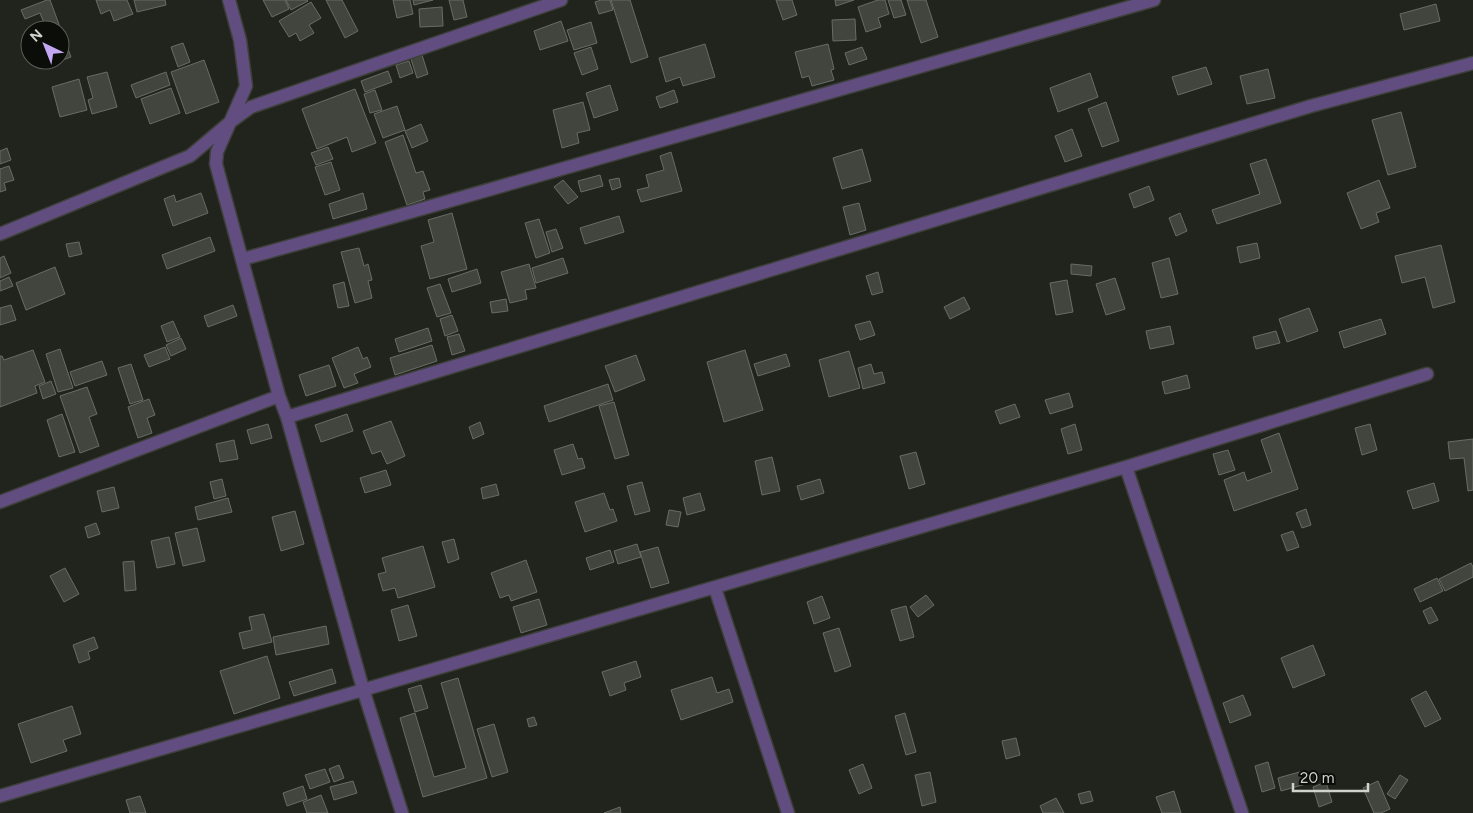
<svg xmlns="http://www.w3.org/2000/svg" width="1473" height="813" viewBox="0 0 1473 813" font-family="Figtree,sans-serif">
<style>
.building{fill:#41453d;stroke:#686d64}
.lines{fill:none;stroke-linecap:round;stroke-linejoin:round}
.minor-casing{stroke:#3d4039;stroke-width:15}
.minor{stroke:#614d80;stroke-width:12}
</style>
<rect width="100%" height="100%" fill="#21241d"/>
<path class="building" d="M47,0H50L71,57L47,66L44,60H60V30H47L40,13L25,19L21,10Z
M96,0H127L133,14L114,21L110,10L101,14Z
M134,0H165L166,5L137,12Z
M263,0H285L289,9L272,17Z
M286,0H307L308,1L291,10Z
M326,0H342L358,31L345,38Z
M393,0H410L413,14L397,18Z
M413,0H433L414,5Z
M449,0H463L467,17L454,20Z
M601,0H610L613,10L599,14L595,2Z
M611,0H630L648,57L631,63Z
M776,0H792L797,15L783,20Z
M835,0H854L836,6Z
M878,0H885L889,14L878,18L881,27L866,32L858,7Z
M888,0H901L906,15L894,18Z
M907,0H926L938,37L921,43Z
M311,2L321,18L309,25L314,33L300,41L296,33L289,37L279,21Z
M1436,4L1440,21L1404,30L1400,14Z
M442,7L443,26L420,27L419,9Z
M855,19L856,40L833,41L832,20Z
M561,21L568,41L540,50L534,31Z
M591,22L597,43L574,50L567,30Z
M183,43L190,62L178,67L171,47Z
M705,44L715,77L683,86L680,77L666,82L659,58Z
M828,44L834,69L831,70L834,80L812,86L809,76L802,78L795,52Z
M591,47L598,69L582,75L574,53Z
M862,47L867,59L849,65L845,53Z
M422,55L428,74L417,78L411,59Z
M204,60L219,102L186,114L171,72Z
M409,61L413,73L400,78L396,65Z
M1206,67L1212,84L1178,95L1172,77Z
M1268,69L1275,98L1247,104L1240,76Z
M388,71L392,82L365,92L361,81Z
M107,72L117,107L92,114L88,100L93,98L87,77Z
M166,72L170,85L136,98L131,85Z
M1090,73L1098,97L1058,112L1050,88Z
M79,79L87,110L60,117L52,87Z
M610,85L618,110L594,118L586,93Z
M171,88L180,113L150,124L141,99Z
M355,89L376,143L352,152L347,137L317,149L302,109Z
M375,90L382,110L370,113L364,94Z
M674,90L678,102L660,108L656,97Z
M583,102L590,130L577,133L579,143L562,148L553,110Z
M1106,102L1119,141L1102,147L1088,109Z
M397,106L405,130L383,138L374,114Z
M1401,112L1416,167L1388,175L1372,120Z
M421,124L428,141L412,148L405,131Z
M1072,129L1082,156L1065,162L1055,136Z
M403,135L416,173L423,171L430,190L423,192L425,199L407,205L385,142Z
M328,147L333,159L316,165L311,153Z
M7,148L11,160L0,164V151Z
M862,149L871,181L842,189L833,158Z
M671,152L682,191L641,202L637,190L649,187L646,175L664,170L660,156Z
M1266,159L1281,203L1217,224L1212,210L1260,194L1250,164Z
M331,162L340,190L325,195L315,167Z
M9,166L14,180L4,183L6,190L0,192V169Z
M600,175L603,186L581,192L578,181Z
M619,178L621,187L612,190L609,180Z
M563,180L578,197L568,204L554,187Z
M1379,180L1390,208L1376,213L1379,222L1361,229L1347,193Z
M1149,186L1154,200L1134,208L1129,194Z
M201,193L208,213L173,226L164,199L174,195L176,202Z
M363,193L367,209L333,219L329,204Z
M859,203L866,230L850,235L843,207Z
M452,213L467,269L430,279L421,246L434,242L428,220Z
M1180,213L1187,231L1176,236L1169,218Z
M619,216L624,232L585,244L580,228Z
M539,219L550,253L536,258L525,223Z
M556,229L563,248L552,252L546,232Z
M210,237L215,251L167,269L162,255Z
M79,242L82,254L69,257L66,244Z
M1257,243L1260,258L1240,263L1237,247Z
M1441,245L1455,302L1433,308L1425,277L1402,283L1395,256Z
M359,248L364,266L368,264L372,280L368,281L372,298L355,303L341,252Z
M4,256L11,273L0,278V258Z
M563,258L568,273L536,283L532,268Z
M1169,258L1178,294L1161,298L1152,263Z
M529,264L536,288L525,290L527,299L510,303L501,272Z
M1071,264L1092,266L1091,276L1071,274Z
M55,267L65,294L26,310L16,283Z
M477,269L481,283L452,292L448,279Z
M878,272L883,292L872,295L866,276Z
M9,277L13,286L0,291V281Z
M1115,278L1125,309L1106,315L1096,284Z
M1067,280L1073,312L1056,315L1050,283Z
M344,282L349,306L338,308L333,285Z
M440,284L451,313L437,317L427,288Z
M964,297L970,309L950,319L944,307Z
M506,299L508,311L492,313L490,302Z
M11,305L16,320L0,325V308Z
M233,305L237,316L208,327L204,316Z
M1309,308L1318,331L1287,342L1279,319Z
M452,315L458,331L445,336L440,319Z
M1381,319L1386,334L1344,348L1339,332Z
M173,321L180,337L167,342L161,326Z
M870,321L875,335L860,340L855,325Z
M1170,326L1174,344L1150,349L1146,331Z
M428,328L432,341L399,352L395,339Z
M1276,331L1280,343L1256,349L1253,337Z
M459,334L465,351L452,355L447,337Z
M181,338L186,349L171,356L166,345Z
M432,345L437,361L395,375L390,358Z
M165,347L170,359L149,367L144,355Z
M358,347L363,359L367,357L371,367L354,374L358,383L344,388L332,358Z
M60,349L73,388L58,392L46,354Z
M33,350L45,382L35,386L37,393L0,407V356H2L4,360Z
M745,350L763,410L724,422L707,362Z
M849,351L860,388L829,397L819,360Z
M786,354L790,366L758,376L754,364Z
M636,355L645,380L615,392L605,366Z
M102,361L107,375L75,386L70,372Z
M131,364L143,400L130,404L118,368Z
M871,364L874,374L882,372L885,383L863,389L858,368Z
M329,365L336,386L306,396L299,375Z
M1187,375L1190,388L1165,394L1162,382Z
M51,381L56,394L43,399L39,386Z
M608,384L613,400L549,422L544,406Z
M87,387L97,414L89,417L99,446L80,453L60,396Z
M1069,393L1073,407L1050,414L1045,400Z
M149,399L155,415L147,418L152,433L138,438L128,407Z
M614,402L629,455L615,459L599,406Z
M1015,404L1020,417L1000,424L995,411Z
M62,414L75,452L59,457L47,420Z
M347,414L353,431L321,442L315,425Z
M391,421L405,456L387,464L381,451L372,454L363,431Z
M480,422L484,434L473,439L469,427Z
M268,424L272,438L251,444L247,430Z
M1075,424L1082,450L1068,454L1061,429Z
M1370,424L1377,450L1362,455L1355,428Z
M1279,433L1298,489L1234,511L1224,480L1244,472L1247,481L1272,472L1261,440Z
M1473,439V490L1468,491L1464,458L1450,459L1448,442Z
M234,440L238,459L220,462L216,444Z
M573,444L578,459L582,458L585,468L562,475L554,450Z
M1228,450L1235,470L1219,475L1213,454Z
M916,452L925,484L909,489L900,456Z
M772,457L780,491L762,495L755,461Z
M386,470L391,485L365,493L360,478Z
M222,479L226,496L214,499L210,482Z
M820,479L824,493L801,500L797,486Z
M642,482L650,511L635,515L627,486Z
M1434,483L1439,501L1413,509L1407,491Z
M496,484L499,495L483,499L481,488Z
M114,487L119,508L102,512L97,491Z
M604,493L610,510L613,509L617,521L585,532L575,502Z
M700,493L705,510L687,515L683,498Z
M228,498L232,512L198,520L195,507Z
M1306,509L1311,525L1302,528L1296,513Z
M669,510L681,512L678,527L666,525Z
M295,511L304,544L281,551L272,517Z
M96,523L100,534L88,538L85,527Z
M197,528L205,561L183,566L175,533Z
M1293,531L1299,547L1287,551L1281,535Z
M169,537L175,564L157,568L151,541Z
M454,539L459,559L448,563L442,542Z
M637,544L641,557L618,564L614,551Z
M423,546L435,587L398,598L395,588L383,591L378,574L386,572L382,558Z
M658,547L669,583L651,588L640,552Z
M610,550L614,562L590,570L586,558Z
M526,560L537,592L511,601L509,595L500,598L491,573Z
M134,561L136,590L125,591L123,562Z
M1471,563L1473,567V577L1445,591L1439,579Z
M65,568L79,594L64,602L50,576Z
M1437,578L1443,591L1420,602L1414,589Z
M926,595L934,605L918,617L910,607Z
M822,596L830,618L814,624L807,602Z
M539,599L547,625L521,633L513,607Z
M408,605L417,636L399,641L391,610Z
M906,606L914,637L900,641L891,610Z
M1431,607L1438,620L1429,624L1423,611Z
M264,614L272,642L243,649L239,633L252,630L249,617Z
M326,626L329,644L276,655L273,637Z
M839,628L851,666L835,672L823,633Z
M94,637L98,648L88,652L90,659L79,663L73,645Z
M1313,645L1325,675L1293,688L1281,658Z
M267,656L280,698L234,714L220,671Z
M636,661L641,677L624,683L626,690L610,696L602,672Z
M332,669L336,683L294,696L289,682Z
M712,677L717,693L729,689L733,702L681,720L671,690Z
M458,678L487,778L423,797L400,718L415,713L434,777L466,768L441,683Z
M421,685L428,708L415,712L408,689Z
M1426,691L1441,719L1425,727L1411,699Z
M1243,695L1251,715L1230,723L1223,703Z
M72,706L81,734L63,740L67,751L31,763L18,724Z
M905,713L916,752L906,755L895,716Z
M534,717L537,725L529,727L527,719Z
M494,724L508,772L492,777L477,729Z
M1016,738L1020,755L1006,759L1002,741Z
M1268,762L1275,788L1262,792L1255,766Z
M863,764L872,788L859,794L849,770Z
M339,765L344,778L334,782L329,769Z
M325,769L330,782L310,789L305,775Z
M1303,771L1306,784L1281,791L1278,778Z
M930,772L936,802L922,806L915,775Z
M1400,775L1408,780L1395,799L1387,794Z
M353,781L357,793L334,800L330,787Z
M1378,781L1390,809L1381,813H1374L1363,788Z
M1326,782L1332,802L1319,807L1313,787Z
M303,786L307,799L287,806L283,793Z
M1090,791L1093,801L1081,804L1078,794Z
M1174,791L1181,813H1162L1156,797Z
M321,795L328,813H307L303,802Z
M140,796L146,813H130L126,800Z
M1056,798L1064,813H1043L1040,806Z
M620,807L621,813H604Z"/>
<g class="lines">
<defs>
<path id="minor" d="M229,0L240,40L246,86L217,152L216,164L279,396L287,417L363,689L402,813
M0,234L190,156L229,123L251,107L561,0
M243,259C547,175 850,88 1154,0
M287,417L1311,106L1473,63
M1126,467L1242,813
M0,502L279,396
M715,588L788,813
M0,796L1126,467L1427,374"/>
</defs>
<use href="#minor" class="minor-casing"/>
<use href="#minor" class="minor"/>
</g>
<g transform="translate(45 45) rotate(317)"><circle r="24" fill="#0b0d09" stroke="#5a5c57"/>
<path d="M0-4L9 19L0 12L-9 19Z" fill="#c3a7f2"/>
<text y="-8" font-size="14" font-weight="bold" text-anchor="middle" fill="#d0d3cd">N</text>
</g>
<path d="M1293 783v8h75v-8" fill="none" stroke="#d0d3cd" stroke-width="2.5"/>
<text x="1300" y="783" font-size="15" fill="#d0d3cd" stroke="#0b0d09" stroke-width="4" paint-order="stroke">20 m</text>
</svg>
